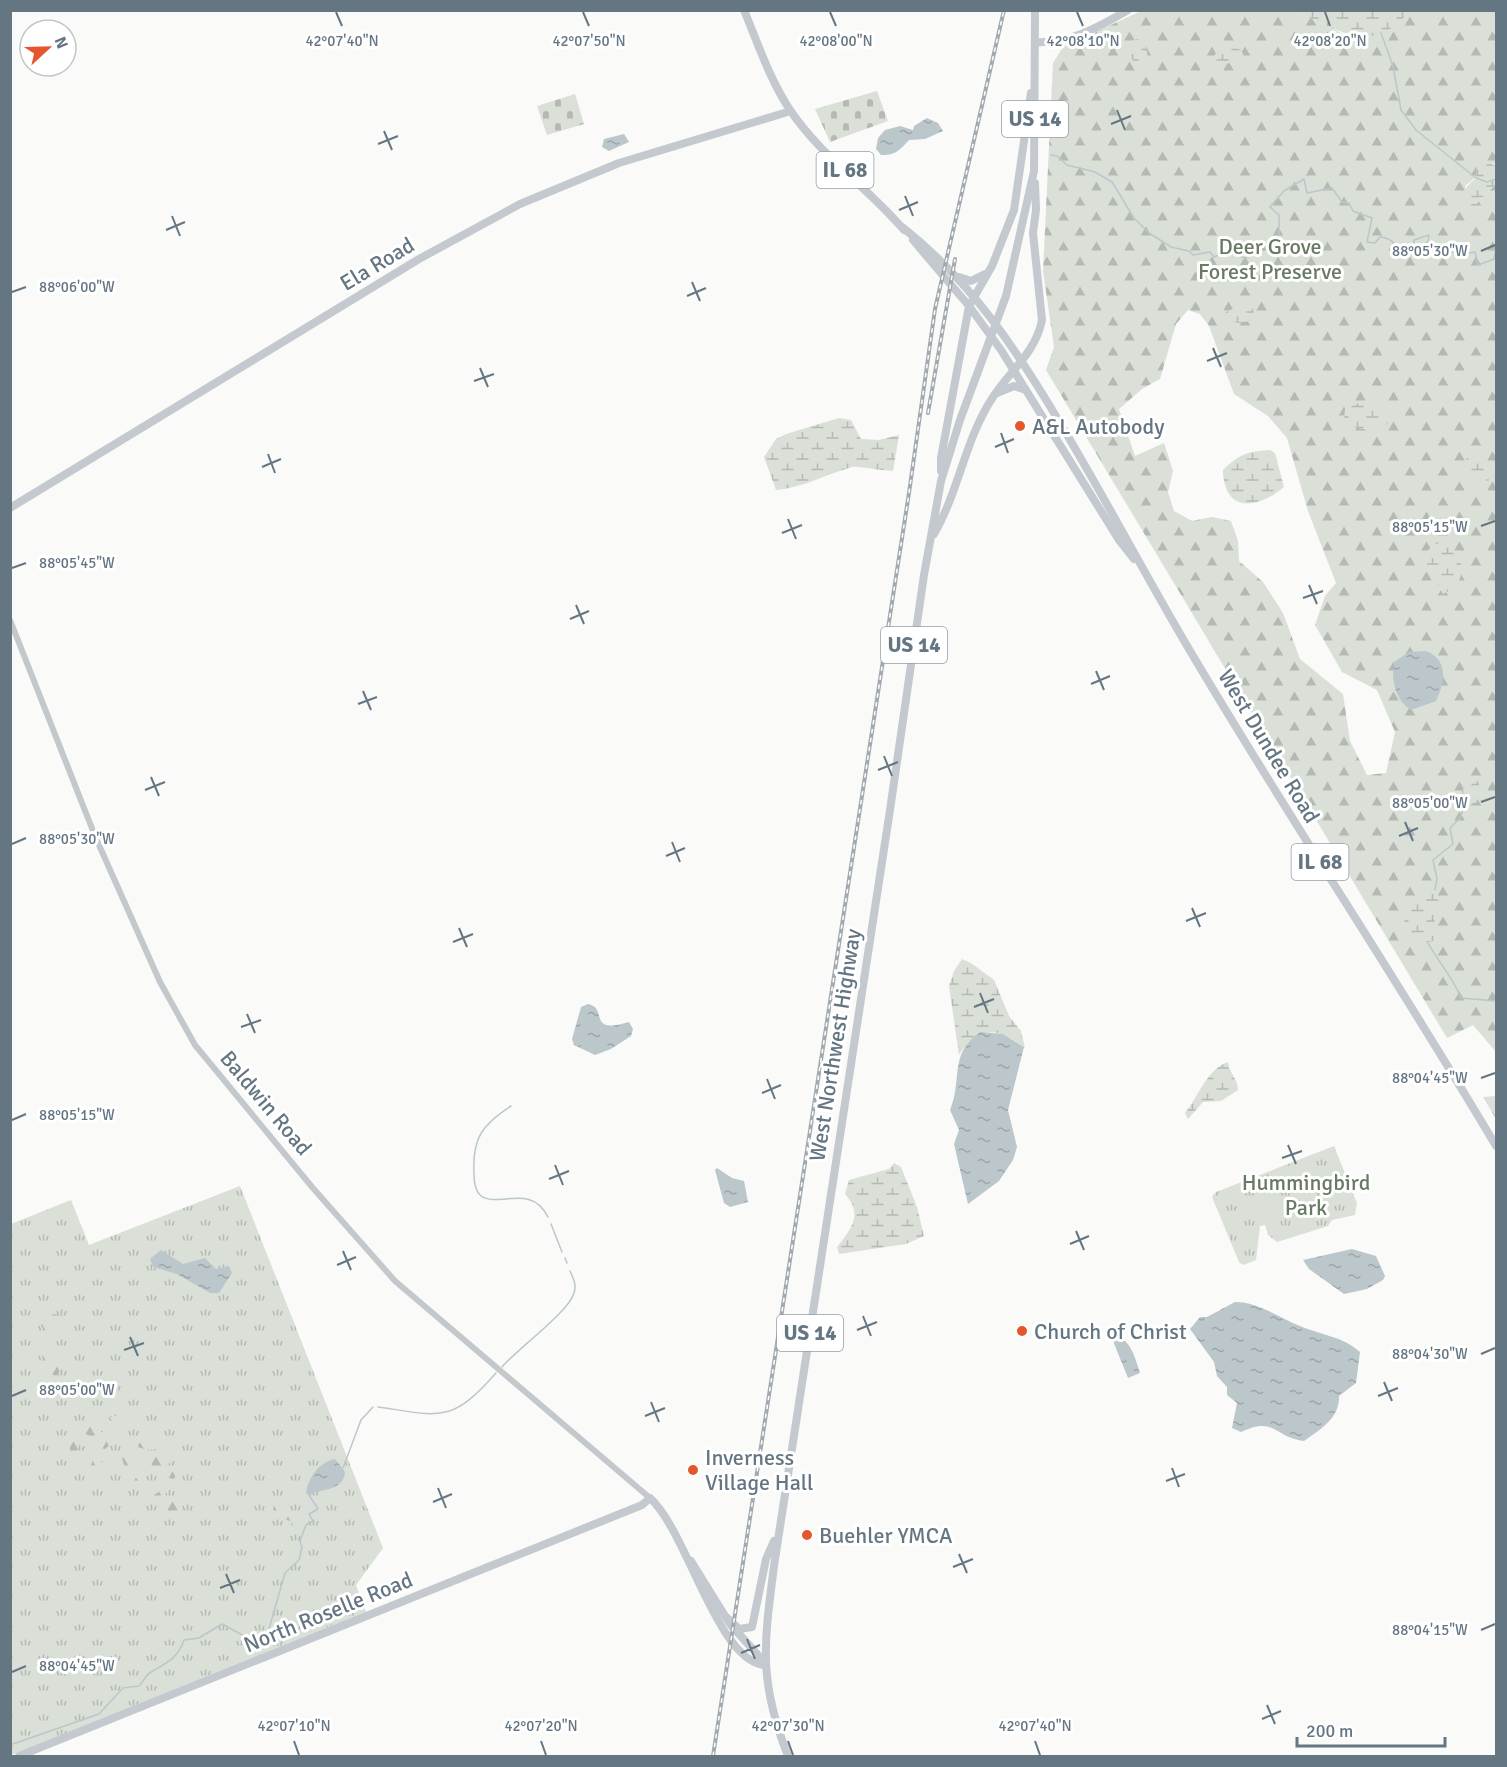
<svg xmlns="http://www.w3.org/2000/svg" width="1507" height="1767" viewBox="0 0 1507 1767" font-family="Signika,sans-serif">
<style>
.grass{fill:url(#grass-tufts)}
.forest{fill:url(#forest-firs);fill-rule:evenodd}
.wetland{fill:url(#wetland-marsh)}
.cemetery{fill:url(#cemetery-stones)}
.pitch{fill:#dadfd7}
.water{fill:url(#water-ripples)}
.lines{fill:none;stroke-linecap:round;stroke-linejoin:round}
.stream{stroke:#bbc7cb;stroke-width:1.5}
.minor{stroke:#c3c8cc;stroke-width:6}
.major{stroke:#c3c9ce;stroke-width:8}
.rail-casing{stroke:#a2aab0;stroke-width:4}
.rail{stroke:#fff;stroke-width:1.5;stroke-dasharray:4.5;stroke-linecap:butt}
.ticks{fill:none;stroke:#657683;stroke-width:2}
.poi-dot{fill:#e4572e;stroke:#fff;stroke-width:2}
.labels{text-anchor:middle;dominant-baseline:central;stroke-width:6;stroke-linejoin:round;paint-order:stroke}
.shield{fill:#fff;stroke:#939fa8;stroke-width:1.5}
.shield-label{font-size:21px;font-weight:bold;fill:#657683}
.park-label{font-size:22px;fill:#687a64;stroke:#fff}
.street-label{font-size:22px;fill:#657683;stroke:#fff}
.poi-label{font-size:22px;fill:#657683;stroke:#fff;text-anchor:start}
.ticks-label{font-size:15px;text-anchor:middle;fill:#657683;stroke:#fff;stroke-width:6;stroke-linejoin:round;paint-order:stroke}
</style>
<defs>
<pattern id="grass-tufts" width="24" height="20" patternUnits="userSpaceOnUse" patternTransform="scale(1.5)"><rect width="24" height="20" fill="#dadfd7"/><path d="M3 7l-1-3M5 7V3M7 7l1-3M15 17l-1-3M17 17v-4M19 17l1-3" fill="none" stroke="#b4b9b4"/></pattern>
<pattern id="forest-firs" width="22" height="20" patternUnits="userSpaceOnUse" patternTransform="scale(1.5)"><rect width="22" height="20" fill="#dadfd7"/><path d="M5 1l3.5 6h-7zM16 11l3.5 6h-7z" fill="#b4b9b4"/></pattern>
<pattern id="wetland-marsh" width="20" height="14" patternUnits="userSpaceOnUse" patternTransform="scale(1.5)"><rect width="20" height="14" fill="#dadfd7"/><path d="M1 5h8M5 5V1M11 12h8M15 12V8" fill="none" stroke="#b4b9b4"/></pattern>
<pattern id="cemetery-stones" width="16" height="16" patternUnits="userSpaceOnUse" patternTransform="scale(1.5)"><rect width="16" height="16" fill="#dadfd7"/><path d="M2 7V4a2 2 0 0 1 4 0v3zM10 15v-3a2 2 0 0 1 4 0v3z" fill="#b4b9b4"/></pattern>
<pattern id="water-ripples" width="26" height="14" patternUnits="userSpaceOnUse" patternTransform="scale(1.5)"><rect width="26" height="14" fill="#bbc7cb"/><path d="M2 4q2-2 4 0t4 0M15 11q2-2 4 0t4 0" fill="none" stroke="#9ca6aa"/></pattern>
</defs>
<rect width="100%" height="100%" fill="#fafaf8"/>
<path class="grass" d="M1334,1146L1357,1203L1355,1215L1332,1220L1328,1226L1277,1242L1268,1235L1265,1225L1260,1226L1256,1260L1243,1265L1239,1262L1212,1197L1216,1192Z
M240,1186L383,1548L356,1585L366,1612L11,1755V1224L71,1200L89,1245Z"/>
<path class="forest" d="M1141,11H1296L1345,35L1366,37L1391,29L1409,11H1496V166L1493,163L1465,186L1476,204L1496,184V1052L1473,1025L1447,1038L1046,370L1054,347L1043,271L1053,63L1063,47ZM1188,310L1200,314L1209,326L1234,394L1268,416L1287,438L1308,511L1336,583L1325,596L1315,625L1342,672L1377,690L1395,732L1386,773L1367,775L1350,741L1343,694L1300,659L1283,613L1263,582L1239,561L1238,541L1231,521L1212,517L1192,521L1174,511L1168,492L1173,471L1164,443L1135,456L1119,409L1142,389L1160,379L1176,324Z
M1496,1096V1119L1483,1097Z
M46,1308L51,1314L60,1315L63,1319L60,1332L54,1339L41,1326L43,1321L39,1312Z
M49,1347L61,1357L56,1362L60,1371L56,1376C45,1373 43,1361 42,1351Z
M61,1377L73,1383L78,1379L88,1380L91,1384L85,1387L87,1393L82,1396L73,1388L68,1391L56,1382Z
M99,1382H104L107,1388L116,1392L113,1402L106,1403L102,1400V1392L96,1388Z
M122,1406L127,1410L124,1421L110,1424L109,1417L116,1416L117,1409Z
M93,1410L100,1414L95,1422L99,1432H106L115,1440L105,1449L97,1447L94,1437L87,1435L84,1431L90,1422L88,1414Z
M72,1423L80,1426L76,1434L81,1441L73,1462L69,1464L66,1459L70,1450L68,1438L74,1434L69,1428Z
M155,1439L161,1448L147,1450L138,1447L139,1443L144,1444Z
M142,1451L146,1456L140,1460L142,1465L127,1475L122,1458L131,1452Z
M160,1451L171,1458L170,1463L166,1465L167,1469L177,1472L174,1479L169,1478L163,1471L151,1468L152,1463L147,1457Z
M97,1458L103,1463L96,1478L89,1471L93,1460Z
M135,1477L141,1483H147V1490H136L129,1485L130,1478Z
M166,1484L170,1489L165,1494L167,1498L183,1502L181,1511H166L154,1502V1495L160,1491L161,1485Z
M281,1503L284,1506V1513L292,1514L299,1521L298,1526L292,1527L291,1521L282,1519L280,1515L273,1512L274,1504Z"/>
<path class="wetland" d="M1296,11H1409C1375,57 1336,30 1296,11Z
M1141,38C1148,51 1150,56 1143,68C1134,61 1124,55 1125,43Z
M1232,47L1241,50L1244,56C1235,65 1227,64 1215,62V54Z
M1483,160L1496,166V184L1476,204C1454,204 1466,185 1476,178L1477,163Z
M1243,304L1253,309L1254,317C1245,325 1236,323 1226,320L1224,317L1226,312Z
M1367,400L1379,408L1388,424C1376,432 1355,431 1344,421L1345,408Z
M839,418L851,420L861,439L879,440L899,435L893,471C885,471 856,466 852,467C827,474 802,488 776,490L764,457L776,439L786,434Z
M1270,450L1275,453L1284,487C1258,509 1224,514 1223,470C1238,455 1248,451 1270,450Z
M1472,455L1482,456C1491,462 1492,475 1487,484L1471,479L1465,464L1467,456Z
M1437,542C1465,549 1472,582 1443,594L1426,562L1427,551Z
M1475,778L1479,783L1478,802L1465,805L1462,791L1468,781Z
M1435,890L1439,901L1434,918L1439,939L1416,946L1406,930L1402,907L1415,896Z
M962,959L971,963L994,980L1009,1016L1021,1031L1025,1048C998,1027 978,1025 959,1055L949,986L954,971Z
M1228,1062C1229,1073 1238,1079 1238,1090L1221,1101L1203,1102L1188,1119L1185,1113C1198,1097 1208,1068 1228,1062Z
M894,1163L901,1167L917,1207L924,1236L906,1244L839,1254L837,1247C852,1229 863,1214 845,1194L849,1180L889,1169Z"/>
<path class="cemetery" d="M877,91L888,121L830,142L815,109Z
M575,94L584,124L547,135L537,106Z"/>
<path class="pitch" d="M1273,1199L1277,1209L1259,1216L1255,1206Z"/>
<path class="water" d="M927,118L938,123L943,131L925,139L909,140C900,150 895,156 881,155L876,149L878,138L885,130L900,126L913,130L914,126Z
M624,134L629,142L609,151L602,147L604,139Z
M1426,651C1449,660 1445,682 1436,701L1411,710C1395,700 1391,680 1394,662L1409,652Z
M588,1004C609,1008 586,1035 629,1022L633,1029L631,1036L611,1049L595,1055L574,1045L572,1039L581,1007Z
M980,1032L1003,1034L1024,1047L1008,1110L1017,1147L1013,1160L999,1181L968,1204L954,1144L959,1130L950,1110C963,1079 948,1055 980,1032Z
M717,1168L732,1178L744,1181L748,1202L730,1207L724,1203L715,1170Z
M1352,1249L1376,1256L1385,1276L1383,1280L1367,1289L1344,1294L1309,1269L1303,1260Z
M161,1250L183,1264L205,1258L216,1269L229,1266L232,1273L219,1293H210L177,1274L153,1267L150,1259Z
M1235,1302C1258,1302 1280,1318 1300,1326C1320,1335 1343,1336 1360,1352L1356,1383L1339,1396C1340,1418 1320,1430 1304,1441C1273,1437 1276,1416 1241,1432L1232,1428L1237,1403L1227,1395V1387L1217,1376L1214,1362L1190,1329L1200,1317H1207Z
M1111,1336C1131,1336 1135,1358 1140,1373L1128,1378Z
M335,1459L345,1472C343,1492 321,1488 309,1495L306,1493C309,1477 318,1463 335,1459Z"/>
<g class="lines">
<path class="stream" d="M1381,33L1393,66L1401,110L1416,130L1476,178L1487,182L1496,179
M1051,155L1057,156L1067,165L1095,172L1112,182L1134,218L1149,233L1171,247L1189,251L1193,255L1210,252L1214,257L1225,252L1245,258L1254,255L1261,247L1275,244L1279,236V215L1270,207L1284,191L1304,179L1307,193L1332,188L1342,202L1349,203L1353,211L1372,218L1367,242L1375,243L1380,237C1392,238 1394,243 1399,254L1403,255L1413,249L1414,240L1429,235L1427,247L1438,252L1444,248L1450,253L1461,249L1463,254L1475,252L1478,265L1494,259L1496,249
M1435,890L1437,879L1433,860L1453,844L1450,828L1460,818L1465,805
M1428,943C1439,963 1454,979 1461,998L1496,1001
M511,1106C482,1125 472,1138 474,1174C474,1182 475,1191 481,1196C499,1208 531,1183 548,1217
M551,1224L562,1252
M565,1258L567,1263
M502,1367C517,1349 569,1312 574,1293C577,1285 573,1278 570,1271
M378,1407C441,1416 451,1424 496,1373
M343,1468L361,1420L373,1407
M10,1745L99,1714L123,1688L139,1686C143,1682 146,1675 151,1672C167,1663 178,1658 184,1640L199,1638L222,1624L259,1644L265,1643L285,1573L299,1560L302,1547L300,1541L306,1525L313,1521L309,1514L318,1509L309,1495"/>
<path class="minor" d="M10,620L95,836L160,982L195,1045L312,1187L395,1281L650,1498"/>
<path class="major" d="M744,10C758,44 770,80 790,110C821,156 868,188 904,230
M1035,42C1069,44 1099,27 1128,10
M902,227C971,281 1016,349 1060,423C1104,496 1143,571 1186,644C1286,814 1396,977 1496,1146
M913,240L969,306L1001,350L1119,540L1134,559
M959,277L971,281L985,274
M997,393L1014,386L1026,390
M941,471V458L969,306L992,266L1014,210L1031,93
M10,508L419,259L520,204L619,163L791,111
M934,534C959,491 965,439 993,397C1010,371 1036,352 1042,320L1033,233L1036,210L1035,183
M691,1561L730,1624L757,1654L764,1665
M725,1616L739,1629L752,1627L766,1559L774,1541
M19,1756L642,1505L650,1498C687,1531 717,1660 764,1665
M788,1756C758,1680 764,1644 774,1566L890,810L924,575L941,481L960,420L1006,296L1034,171L1035,10"/>
<defs>
<path id="rail" d="M928,413L955,259
M713,1756L909,493L935,309L1004,10"/>
</defs>
<use href="#rail" class="rail-casing"/>
<use href="#rail" class="rail"/>
</g>
<path class="ticks" d="M336,12L342,26M583,12L589,26M830,12L836,26M1077,12L1083,26M1325,12L1330,26M1117,110L1125,130M1111,124L1131,116M384,131L392,150M378,144L398,136M905,196L913,216M899,210L918,202M172,216L180,236M166,230L185,222M1481,251L1495,245M692,282L700,301M12,292L26,287M687,296L706,288M1213,348L1221,367M1207,361L1227,353M480,368L488,387M474,381L494,374M1001,433L1008,453M995,447L1014,439M268,454L275,473M262,467L281,459M788,519L796,539M1481,526L1495,521M782,533L802,525M12,568L26,563M1309,585L1317,604M1303,598L1323,591M576,605L584,624M570,619L589,611M1096,671L1104,690M1091,684L1110,676M363,691L371,710M358,704L377,697M884,756L892,776M878,770L898,762M151,777L159,796M145,790L165,782M1481,802L1495,797M1405,822L1413,841M1399,836L1418,828M672,842L680,862M12,844L26,838M666,856L685,848M1192,908L1200,927M1186,921L1206,913M459,928L467,947M453,942L473,934M980,993L988,1013M974,1007L994,999M247,1014L255,1033M241,1027L261,1020M1481,1078L1495,1073M767,1079L775,1099M762,1093L781,1085M12,1120L26,1114M1288,1145L1296,1164M1282,1158L1302,1151M555,1165L563,1185M549,1179L569,1171M1076,1231L1084,1250M1070,1244L1089,1236M343,1251L351,1270M337,1265L356,1257M863,1316L871,1336M857,1330L877,1322M130,1337L138,1356M124,1350L144,1343M1481,1354L1495,1348M1384,1382L1392,1401M12,1396L26,1390M1378,1396L1398,1388M651,1402L659,1422M645,1416L665,1408M1172,1468L1179,1487M1166,1481L1185,1474M438,1488L446,1508M433,1502L452,1494M959,1554L967,1573M953,1567L973,1559M226,1574L234,1593M220,1588L240,1580M1481,1630L1495,1624M747,1639L755,1659M741,1653L760,1645M12,1672L26,1666M1267,1705L1275,1724M1262,1719L1281,1711M294,1741L299,1755M541,1741L546,1755M788,1741L793,1755M1035,1741L1040,1755"/>
<g class="poi-dot">
<circle cx="1020" cy="426" r="6"/>
<circle cx="1022" cy="1331" r="6"/>
<circle cx="693" cy="1470" r="6"/>
<circle cx="807" cy="1535" r="6"/>
</g>
<g class="labels">
<g class="shield">
<rect x="1002" y="101" width="66" height="36" rx="4.5"/>
<rect x="816.5" y="152" width="57" height="36" rx="4.5"/>
<rect x="881" y="627" width="66" height="36" rx="4.5"/>
<rect x="1291.5" y="844" width="57" height="36" rx="4.5"/>
<rect x="777" y="1315" width="66" height="36" rx="4.5"/>
</g>
<g class="shield-label">
<text x="1035" y="119">US 14</text>
<text x="845" y="170">IL 68</text>
<text x="914" y="645">US 14</text>
<text x="1320" y="862">IL 68</text>
<text x="810" y="1333">US 14</text>
</g>
<g class="park-label">
<text x="1270" y="246">Deer Grove<tspan x="1270" dy="25">Forest Preserve</tspan></text>
<text x="1306" y="1182">Hummingbird<tspan x="1306" dy="25">Park</tspan></text>
</g>
<g class="street-label">
<text transform="translate(377 264) rotate(-31)">Ela Road</text>
<text transform="translate(1269 746) rotate(59)">West Dundee Road</text>
<text transform="translate(835 1045) rotate(-81)">West Northwest Highway</text>
<text transform="translate(266 1103) rotate(50)">Baldwin Road</text>
<text transform="translate(328 1612) rotate(-22)">North Roselle Road</text>
</g>
<g class="poi-label">
<text x="1032" y="426">A&amp;L Autobody</text>
<text x="1034" y="1331">Church of Christ</text>
<text x="705" y="1457">Inverness<tspan x="705" dy="25">Village Hall</tspan></text>
<text x="819" y="1535">Buehler YMCA</text>
</g>
</g>
<g class="ticks-label">
<text x="342" y="46">42°07'40"N</text>
<text x="589" y="46">42°07'50"N</text>
<text x="836" y="46">42°08'00"N</text>
<text x="1083" y="46">42°08'10"N</text>
<text x="1330" y="46">42°08'20"N</text>
<text x="1430" y="256">88°05'30"W</text>
<text x="77" y="292">88°06'00"W</text>
<text x="1430" y="532">88°05'15"W</text>
<text x="77" y="568">88°05'45"W</text>
<text x="1430" y="808">88°05'00"W</text>
<text x="77" y="844">88°05'30"W</text>
<text x="1430" y="1083">88°04'45"W</text>
<text x="77" y="1120">88°05'15"W</text>
<text x="1430" y="1359">88°04'30"W</text>
<text x="77" y="1395">88°05'00"W</text>
<text x="1430" y="1635">88°04'15"W</text>
<text x="77" y="1671">88°04'45"W</text>
<text x="294" y="1731">42°07'10"N</text>
<text x="541" y="1731">42°07'20"N</text>
<text x="788" y="1731">42°07'30"N</text>
<text x="1035" y="1731">42°07'40"N</text>
</g>
<rect width="1507" height="1767" fill="none" stroke="#657683" stroke-width="24"/>
<g transform="translate(48 48) rotate(68)"><circle r="28" fill="#ffffff" stroke="#c1c8cd" stroke-width="1.5"/>
<path d="M0-4.5L10 22L0 15L-10 22Z" fill="#e4572e"/>
<text y="-9" font-size="16" font-weight="bold" text-anchor="middle" fill="#657683">N</text>
</g>
<path d="M1297 1737v9h148v-9" fill="none" stroke="#657683" stroke-width="3"/>
<text x="1306" y="1737" font-size="18" fill="#657683" stroke="#ffffff" stroke-width="4.5" paint-order="stroke">200 m</text>
</svg>
